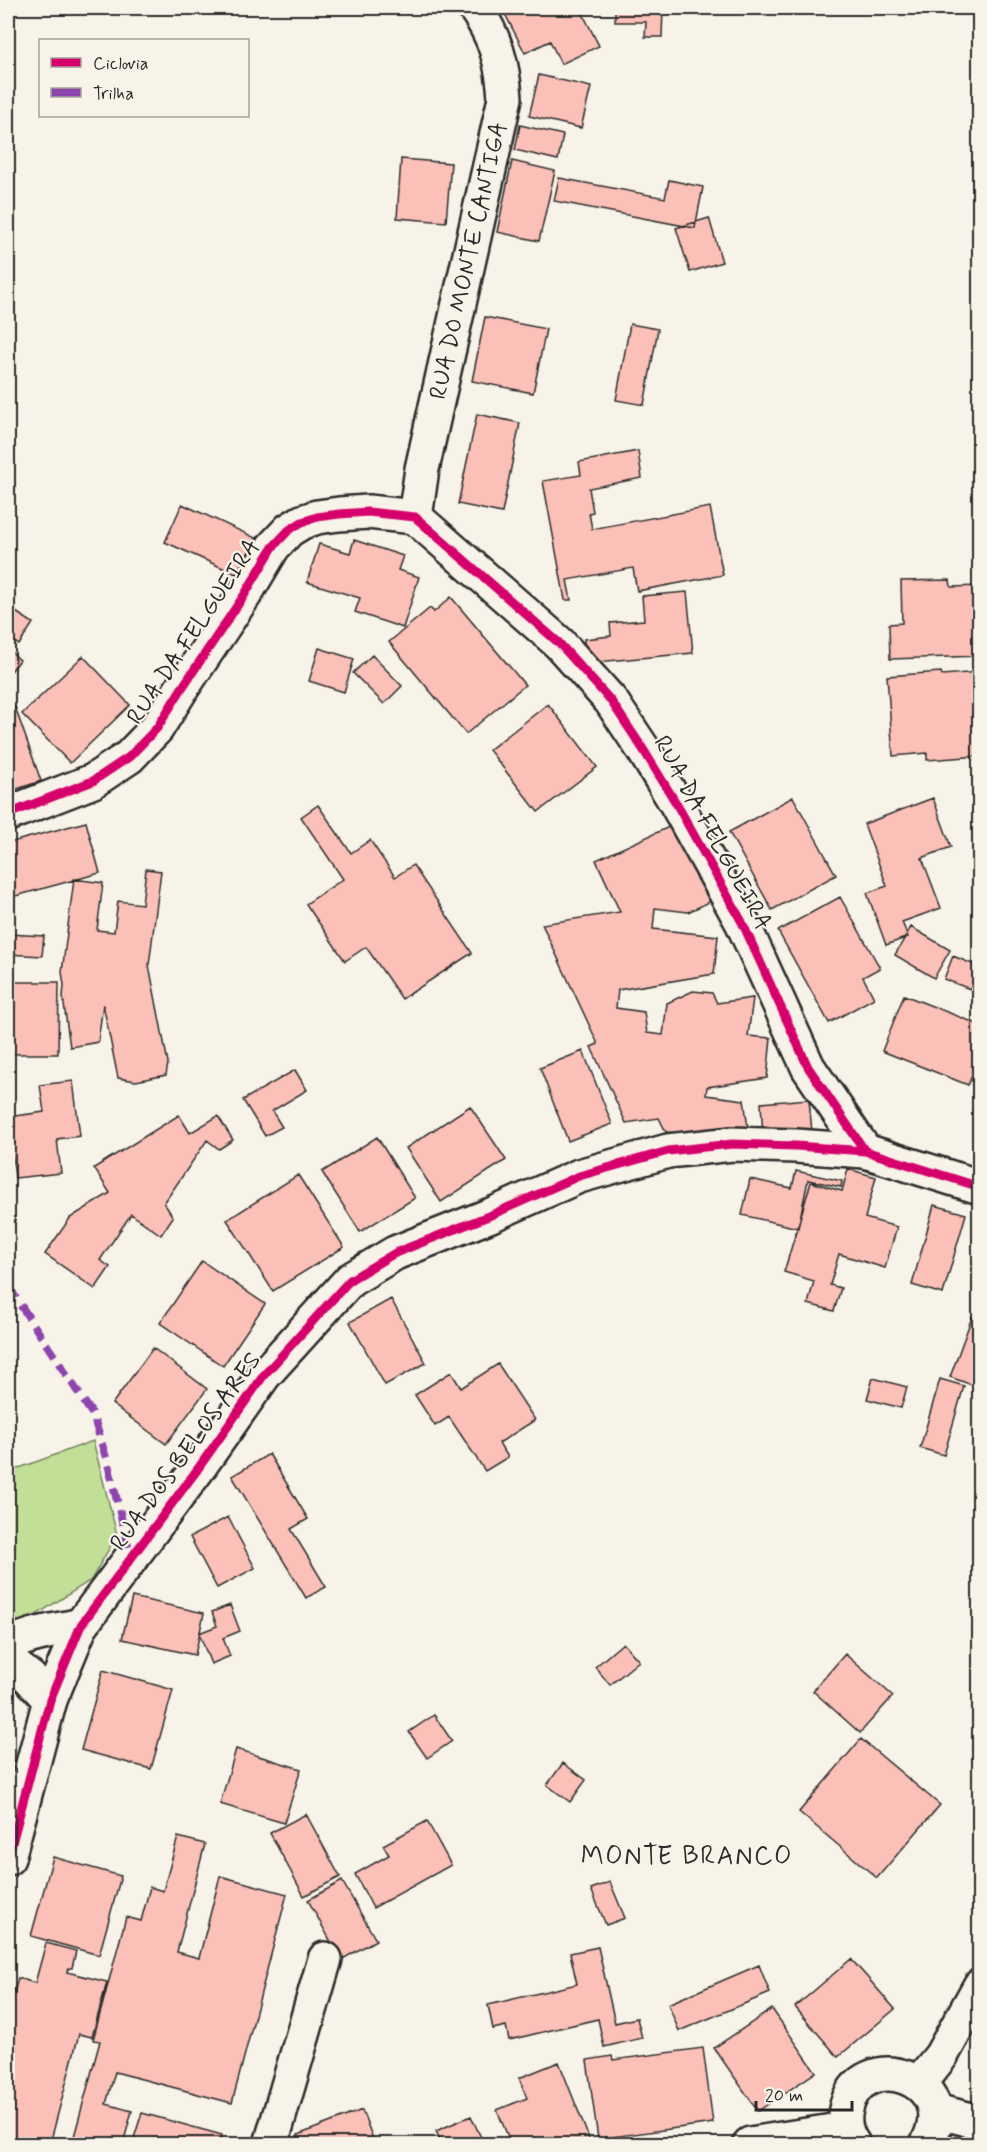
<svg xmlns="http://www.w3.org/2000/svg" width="987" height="2152" viewBox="0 0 987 2152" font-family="Mynerve,sans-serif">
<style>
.green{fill:#c1df97;stroke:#768561;stroke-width:1.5}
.building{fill:#fbc0b7;stroke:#2b2b2b;stroke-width:1.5}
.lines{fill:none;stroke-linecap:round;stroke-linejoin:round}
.minor-casing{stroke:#2b2b2b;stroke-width:38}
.tertiary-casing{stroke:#2b2b2b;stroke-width:38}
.minor{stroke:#f7f3e8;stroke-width:33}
.tertiary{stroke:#f7f3e8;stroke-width:33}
.quiet{stroke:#8e44ad;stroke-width:8;stroke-dasharray:15 8;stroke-linecap:butt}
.cycleway-casing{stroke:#f7f3e8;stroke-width:13}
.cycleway{stroke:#d6006c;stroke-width:9}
.labels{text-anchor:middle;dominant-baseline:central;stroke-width:4.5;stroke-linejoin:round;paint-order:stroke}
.street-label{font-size:24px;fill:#2b2b2b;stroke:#f7f3e8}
.neighbourhood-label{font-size:26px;letter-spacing:1.5px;fill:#2b2b2b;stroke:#f7f3e8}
</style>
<rect width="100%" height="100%" fill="#f7f3e8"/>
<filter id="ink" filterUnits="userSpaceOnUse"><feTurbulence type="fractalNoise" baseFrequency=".0167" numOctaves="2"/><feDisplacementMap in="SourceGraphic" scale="12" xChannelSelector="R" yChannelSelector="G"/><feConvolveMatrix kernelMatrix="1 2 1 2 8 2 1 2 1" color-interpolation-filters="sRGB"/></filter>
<g filter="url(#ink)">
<path class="green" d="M93,1441L117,1535L91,1580L8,1633V1472Z"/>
<path class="building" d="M502,8H559L560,9L580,8L599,46L561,64L550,41L525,53Z
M615,8H663L662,37H645L646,22H615Z
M539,75L591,87L581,128L529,116Z
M520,125L563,135L558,160L515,150Z
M401,159L451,163L446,222L397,218Z
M512,161L555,171L539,241L497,232Z
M559,178L665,198L669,180L703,187L695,228L554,201Z
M709,218L722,262L690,272L676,228Z
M485,317L546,329L533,393L472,381Z
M630,324L658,329L644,405L616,400Z
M477,414L520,423L502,513L458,504Z
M638,451L642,478L589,488L593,512L589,513L592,529L710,507L723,575L637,591L633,568L567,580L571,600H565L543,481L581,475L579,462Z
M182,504L264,542L247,579L165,542Z
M354,540L403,556L398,570L419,577L403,628L355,612L360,598L307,582L319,544L350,553Z
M950,580L951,587L980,586V656L890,659L889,624L902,623L901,581Z
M687,592L693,653L586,663L584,639L611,636L610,623L644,620L642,596Z
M451,597L525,685L466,734L389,642L430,608L434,612Z
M8,607L33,623L19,645L8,638Z
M319,648L354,659L344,692L309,681Z
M8,649L20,660L8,675Z
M372,655L402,686L384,704L353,673Z
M83,656L130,705L70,763L22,714Z
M941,672L942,675L980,672V756L927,760V753L893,756L887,676Z
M548,704L597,767L538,812L489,750Z
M15,707L41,781L8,792V710Z
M793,797L836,875L772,910L729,832Z
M933,798L951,847L922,858L941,908L902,922L908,937L886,945L867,893L887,886L864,824Z
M318,805L351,853L370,840L395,877L413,865L472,953L402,999L366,947L345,961L306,904L343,879L301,817Z
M86,822L100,873L8,898V843Z
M680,822L716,899L688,912L655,908L653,929L718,936L714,974L618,990L616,1008L644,1012L647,1033L663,1035L667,1003L693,991L712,993L717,1003L753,998L748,1036L771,1038L767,1078L707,1087L706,1095L744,1100L750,1141L666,1132L659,1118L626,1123L591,1047L598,1044L542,924L620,912L596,860Z
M146,869L161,871L149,965L168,1063L166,1075L136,1081L118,1078L103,1004L98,1042L70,1047L63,997L64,985L62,972L74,879L103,883L97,930L114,932L118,901L142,904Z
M840,897L880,968L863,977L874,998L829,1023L778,931Z
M911,927L950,950L934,978L895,955Z
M8,934L44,936L42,956L8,954Z
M953,956L980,967V993L944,979Z
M8,982H59L58,1054H8Z
M904,995L980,1025V1057L968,1085L882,1051Z
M583,1051L612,1124L568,1141L540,1068Z
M295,1070L307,1090L272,1111L282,1127L265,1136L243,1100Z
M73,1081L80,1136L57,1139L61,1173L15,1178L8,1117L44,1112L40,1085Z
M809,1099L812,1133L763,1136L761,1103Z
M470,1106L506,1160L441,1202L406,1148Z
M179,1115L190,1133L218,1116L233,1140L219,1149L207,1140L164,1203L173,1217L161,1235L131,1214L100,1260L110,1267L95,1289L45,1254L70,1218L110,1193L94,1168Z
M377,1137L415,1198L360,1232L322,1172Z
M848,1169L876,1177L865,1218L897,1227L885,1268L839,1254L830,1285L841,1288L834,1311L808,1304L814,1281L784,1272L811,1182L842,1191Z
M796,1171L842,1181L841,1187L808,1180L798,1228L742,1215L750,1179L792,1188Z
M298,1175L344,1247L273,1291L227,1220Z
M934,1205L966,1214L943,1294L912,1285Z
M202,1261L265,1304L223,1366L160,1323Z
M391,1299L426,1363L385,1385L350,1322Z
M972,1317L980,1320V1388L950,1377Z
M153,1348L207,1389L166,1444L112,1404Z
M498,1364L535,1420L499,1443L508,1457L485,1471L449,1417L435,1426L415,1395L451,1372L461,1388Z
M873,1378L907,1387L901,1408L867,1399Z
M940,1379L964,1386L944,1455L920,1448Z
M269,1454L308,1519L291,1529L326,1587L306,1598L232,1476Z
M228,1517L255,1568L217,1588L190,1537Z
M132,1597L204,1613L195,1655L122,1639Z
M230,1605L240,1631L223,1638L230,1656L211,1664L199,1633L217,1626L212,1612Z
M623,1643L639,1661L610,1685L595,1667Z
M845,1654L893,1696L860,1733L813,1691Z
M103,1670L173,1690L151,1769L81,1750Z
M434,1715L452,1741L427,1758L409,1732Z
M861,1739L940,1805L877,1878L799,1812Z
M236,1749L301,1769L284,1823L220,1804Z
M563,1763L586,1780L570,1802L547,1785Z
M306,1814L340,1877L304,1896L270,1833Z
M427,1821L451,1865L373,1908L355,1874L389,1855L383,1845Z
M178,1837L205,1844L177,1952L199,1958L220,1876L287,1894L232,2103L115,2072L106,2104L132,2111L123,2144H72L100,2041L93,2040L126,1917L141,1921L150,1887L163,1891Z
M53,1857L121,1876L99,1955L31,1936Z
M342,1881L376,1940L341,1960L308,1900Z
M610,1882L625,1918L606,1925L591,1889Z
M46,1943L76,1951L72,1968H69L67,1972L107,1982L92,2037L79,2034L50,2144H8V2015L18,1978L35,1983Z
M598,1947L615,2023L637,2018L642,2038L604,2047L598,2019L509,2040L506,2026L493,2029L488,2005L577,1984L570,1953Z
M851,1959L895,2009L838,2057L795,2007Z
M759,1965L770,1993L679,2031L668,2004Z
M772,2009L816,2072L758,2111L714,2048Z
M703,2048L713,2123L598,2139L587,2060L612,2056L613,2060Z
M559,2062L590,2141L581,2144H511L497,2110L527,2098L519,2078Z
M362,2110L375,2144H302L298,2135Z
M142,2113L222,2135L219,2144H132Z
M471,2116L484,2144H442L436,2131Z"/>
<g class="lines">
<defs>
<g id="minor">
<path id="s1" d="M415,517L422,469L505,98C503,64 495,36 475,8"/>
<path d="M8,814L93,781L129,757L157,728L182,688L245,594L273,547L289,530L302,522L317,517L339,514L368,512L415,517L559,643L611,701L643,749L676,803L742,922L808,1067L865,1151L980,1187"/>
<path d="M8,1647C22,1634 61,1630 81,1625"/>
<path d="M8,1663H11L29,1677L50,1700"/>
<path d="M8,1858L50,1700L81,1625L197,1470L264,1375L350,1280L395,1253L491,1215L579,1176L668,1151L732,1144L796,1146L865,1151"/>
<path d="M935,2111L980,2122"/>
<path d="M271,2144L325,1959"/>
</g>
<path id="tertiary" d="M919,2083L941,2056L980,1986
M750,2144L845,2129
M853,2144C846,2134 843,2121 846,2109C860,2044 964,2078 927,2144"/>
</defs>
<use href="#minor" class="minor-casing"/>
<use href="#tertiary" class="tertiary-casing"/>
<use href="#minor" class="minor"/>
<use href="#tertiary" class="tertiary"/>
<path class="quiet" d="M8,1286L93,1415L108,1464L131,1558"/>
<defs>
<path id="cycleway" d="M8,814L93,781L129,757L157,728L182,688L245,594L273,547L289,530L302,522L317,517L339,514L368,512L415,517L559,643L611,701L643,749L676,803L742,922L808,1067L865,1151L980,1187
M8,1858L50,1700L81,1625L197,1470L264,1375L350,1280L395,1253L491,1215L579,1176L668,1151L732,1144L796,1146L865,1151"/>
</defs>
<use href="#cycleway" class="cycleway-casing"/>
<use href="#cycleway" class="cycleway"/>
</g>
</g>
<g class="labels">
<g class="street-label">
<text stroke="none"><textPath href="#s1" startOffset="262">RUA DO MONTE CANTIGA</textPath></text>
<text transform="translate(194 632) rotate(-56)">RUA DA FELGUEIRA</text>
<text transform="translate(712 833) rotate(61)">RUA DA FELGUEIRA</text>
<text transform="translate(186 1452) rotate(-54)">RUA DOS BELOS ARES</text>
</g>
<g class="neighbourhood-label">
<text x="687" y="1857">MONTE BRANCO</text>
</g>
</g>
<rect width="987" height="2152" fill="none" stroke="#f7f3e8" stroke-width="30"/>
<rect x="15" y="15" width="957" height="2122" fill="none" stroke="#2b2b2b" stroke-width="2" filter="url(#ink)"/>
<rect x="39" y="39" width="210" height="78" fill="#f7f3e8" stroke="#a5a39c" stroke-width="1.5"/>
<rect x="51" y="58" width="30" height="9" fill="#d6006c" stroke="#a5a39c" stroke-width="1.5"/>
<text x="93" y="69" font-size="18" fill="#2b2b2b">Ciclovia</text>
<rect x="51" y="88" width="30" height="9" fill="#8e44ad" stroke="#a5a39c" stroke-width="1.5"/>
<text x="93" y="99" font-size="18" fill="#2b2b2b">Trilha</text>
<path d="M756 2101v9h96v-9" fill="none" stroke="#2b2b2b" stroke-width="3"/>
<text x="765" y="2101" font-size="18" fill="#2b2b2b" stroke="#f7f3e8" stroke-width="4.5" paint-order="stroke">20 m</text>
</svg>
